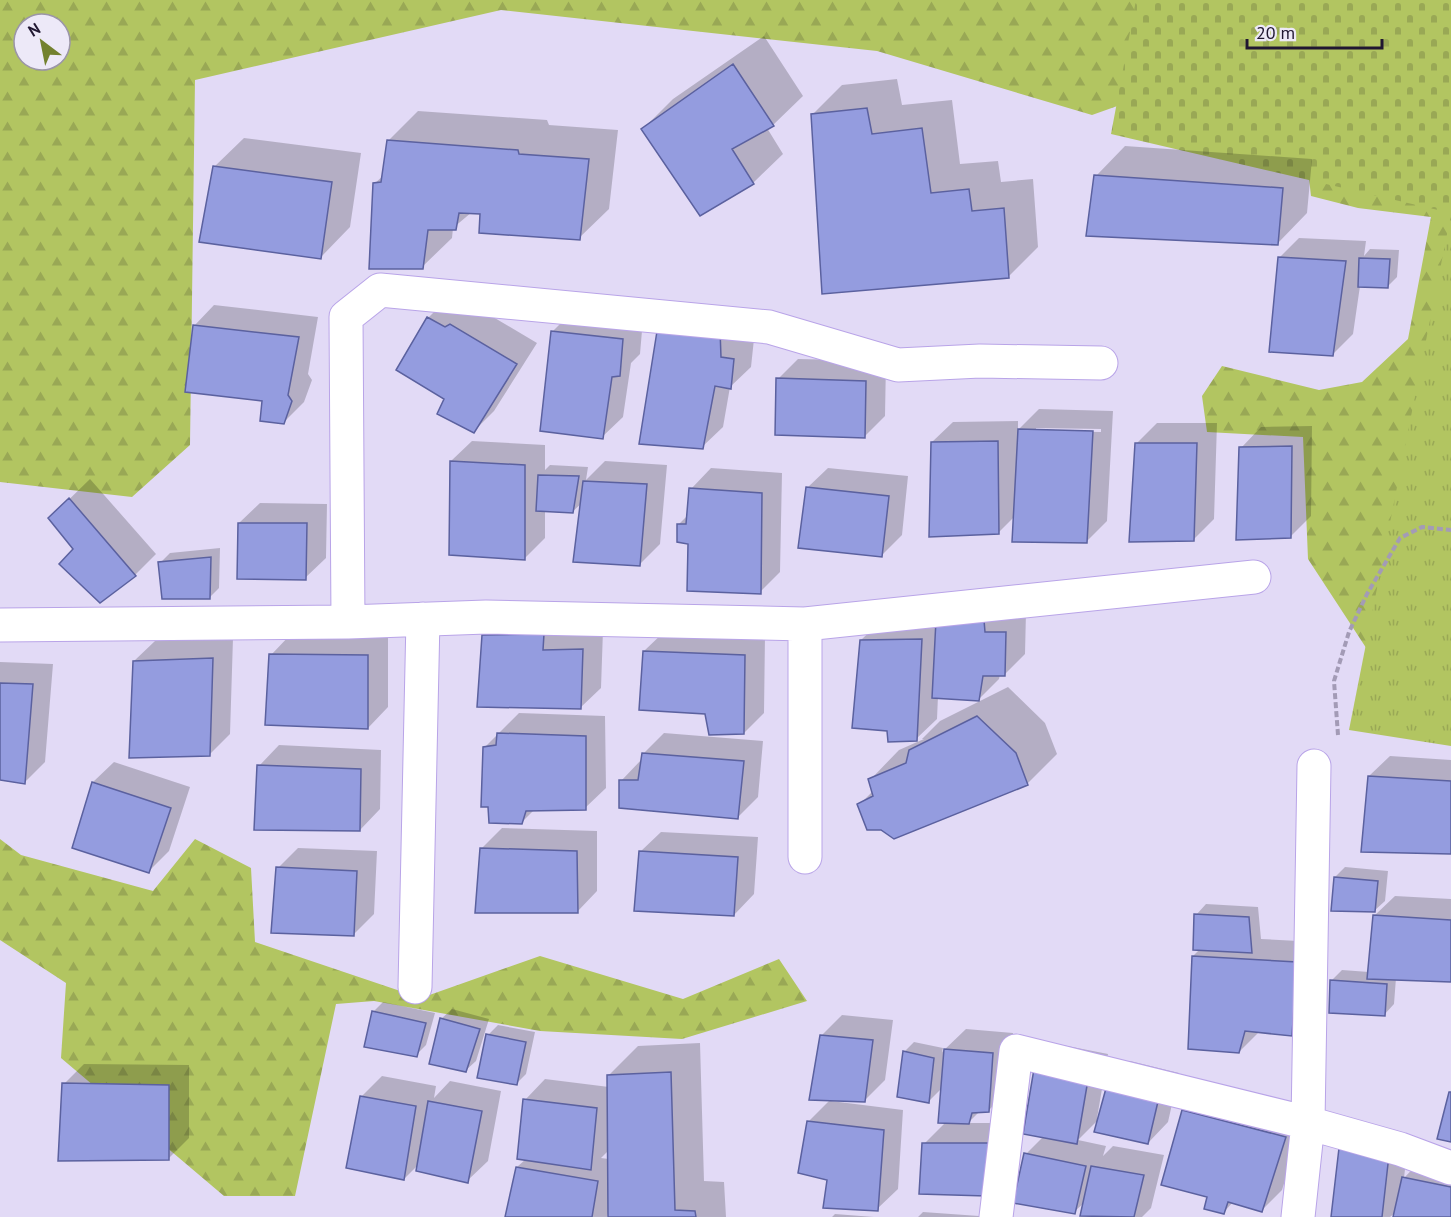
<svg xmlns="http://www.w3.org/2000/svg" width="1451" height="1217" viewBox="0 0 1451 1217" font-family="'PT Sans',sans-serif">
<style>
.forest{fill:url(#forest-firs);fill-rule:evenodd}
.cemetery{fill:url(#cemetery-stones)}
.park{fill:url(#park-tufts)}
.shadow{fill:#0003;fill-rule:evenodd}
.building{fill:#949cdf;stroke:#5b619f;stroke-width:1.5}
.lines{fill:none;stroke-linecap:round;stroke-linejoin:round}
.street-casing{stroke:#b9a4e8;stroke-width:35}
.path{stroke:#a39bb6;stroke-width:4;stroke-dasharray:6 3;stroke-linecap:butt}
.street{stroke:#fff;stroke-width:33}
</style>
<defs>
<pattern id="forest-firs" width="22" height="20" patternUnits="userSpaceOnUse" patternTransform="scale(1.5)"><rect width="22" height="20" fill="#b2c561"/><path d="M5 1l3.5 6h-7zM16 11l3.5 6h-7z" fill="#99a855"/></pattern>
<pattern id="cemetery-stones" width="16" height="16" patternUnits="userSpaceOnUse" patternTransform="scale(1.5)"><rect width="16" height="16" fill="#b2c561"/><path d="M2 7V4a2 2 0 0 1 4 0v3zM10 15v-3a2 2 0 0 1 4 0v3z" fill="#99a855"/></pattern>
<pattern id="park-tufts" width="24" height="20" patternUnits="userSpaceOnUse" patternTransform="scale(1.5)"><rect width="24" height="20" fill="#b2c561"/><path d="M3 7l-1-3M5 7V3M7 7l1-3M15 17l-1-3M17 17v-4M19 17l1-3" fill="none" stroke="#99a855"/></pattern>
</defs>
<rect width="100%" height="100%" fill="#e2daf6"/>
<path class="forest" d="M0,0H1415L1092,115L877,51L501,10L195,80L190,445L132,497L0,482ZM24,24H60V60H24Z
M1451,61V716L1376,663L1308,559L1303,437L1207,432L1202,396L1222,366L1319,390L1362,382L1408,339L1431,217L1358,208L1311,196L1302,116Z
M0,839L21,855L153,891L195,839L251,868L255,942L421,998L540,956L683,999L779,959L807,1001L682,1039L540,1031L374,1001L336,1004L295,1196H224L61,1058L66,983L0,940Z"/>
<path class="cemetery" d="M1136,0H1451V213L1111,134Z"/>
<path class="park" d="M1451,214V746L1349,730Z"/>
<path class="shadow" d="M764,36L803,96L773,125L767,128L783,154L753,183L643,129L673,99Z
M897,79L902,105L952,100L960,164L998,161L1001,182L1033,179L1038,247L1009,276L813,114L842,85Z
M418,111L547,120L549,125L618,130L609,209L579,238L481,212H472L453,228L452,238L422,267L374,184L384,175L388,141Z
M244,138L361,153L350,227L321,257L214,167Z
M1125,146L1312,159L1307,213L1278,243L1096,176Z
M1299,238L1366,241L1364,256L1370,249L1399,250L1397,277L1387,287L1360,286L1353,334L1332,355L1279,258Z
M449,297L471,304L537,343L494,411L474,431L445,398L428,318Z
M214,305L318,317L308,374L312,380L304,402L284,422L194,326Z
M573,311L643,319L640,354L631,363L623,417L602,437L553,331Z
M659,326L754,339L751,367L730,387L723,427L702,447Z
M798,359L886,361L885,416L865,436L778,379Z
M1039,409L1113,411L1107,521L1086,542L1014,517L999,532L932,442L953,422L1018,421V430ZM1036,428L1101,429V432L1036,431Z
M1157,423H1217L1214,519L1193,540L1137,443Z
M1312,426L1311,516L1291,536L1241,448L1261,427Z
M472,441L545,445V470L550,465L588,467L586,480L605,461L667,465L660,544L639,565L582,503L572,512L545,510V538L525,558L451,461Z
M711,468L782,473L780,572L760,592L690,543L679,524L689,514L691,489Z
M828,468L908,476L902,535L881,556L807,488Z
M90,479L156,554L135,575L100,601L75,549L50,518Z
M260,503L327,504L326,558L305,578L239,523Z
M220,548L219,588L209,598L160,563L170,553Z
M1026,612L1025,654L1005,674H1000L999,679L979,699L938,696L937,719L916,739L888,729L861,640L882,620Z
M504,615L603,630L601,688L580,708L483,635Z
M665,631L765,635L764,713L744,733L706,713L644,651Z
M291,634L388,636V707L368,728L271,655Z
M233,638L230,734L210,754L134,661L155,641Z
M0,662L53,664L45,762L24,783L0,779Z
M1008,687L1045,723L1057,754L1027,784L859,805L873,791L870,780L899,750L924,739H922L940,721Z
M519,713L605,716L606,788L585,808L535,809L521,823L484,748Z
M664,733L763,741L758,797L737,818L621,781L641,760L643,754Z
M279,745L381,750L380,809L360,830L259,766Z
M1390,756L1451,760V853L1369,776Z
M114,762L190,787L169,851L148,872L73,847L93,782Z
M502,828L597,831V891L577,912L482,848Z
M661,832L758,837L754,894L734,915L640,852Z
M298,848L377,851L374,914L354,934L278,868Z
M1345,867L1388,871L1385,901L1374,911L1335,877Z
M1395,896L1451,899V981L1396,978L1394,1004L1384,1015L1332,980L1342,970L1369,972L1374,916Z
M1206,904L1258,907L1261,939L1317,942L1311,1014L1291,1034L1260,1031L1239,1052L1193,956L1200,949L1196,915Z
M383,1002L435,1013L426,1045L416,1055L373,1012Z
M452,1009L489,1019L476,1061L465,1071L441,1019Z
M842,1015L893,1020L885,1080L865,1100L832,1099L831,1101L903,1110L898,1189L877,1209L829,1179L808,1122L831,1099L821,1036Z
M498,1025L535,1032L526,1074L516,1084L488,1035Z
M966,1029L1013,1033L1009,1090L988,1111H980L968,1123H1009L1006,1174L924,1144L946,1122L942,1088L929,1101L904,1052L914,1042L943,1048L942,1052Z
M700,1043L704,1181L724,1182L726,1217H610L608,1212L607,1217H506L517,1167L526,1159L525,1100L545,1079L609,1087V1075L638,1046ZM609,1150V1159L601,1158Z
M1057,1044L1108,1054L1097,1118H1100L1109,1082L1130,1061L1179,1073L1168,1122L1148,1143L1099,1119L1078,1140L1106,1146L1103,1156L1113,1146L1164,1155L1151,1208L1142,1217H1090L1082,1215L1085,1202L1074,1212L1026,1154L1044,1136L1037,1064Z
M84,1064L189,1065V1138L169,1158L64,1084Z
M382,1076L436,1086L434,1098L450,1081L501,1091L488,1161L467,1181L419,1164L404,1179L362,1096Z
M1204,1090L1305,1116L1282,1190L1262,1210L1233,1202L1224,1212L1209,1196L1184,1111Z
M1409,1135L1404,1178L1424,1157L1451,1163V1217H1394L1396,1212L1390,1217H1332Z
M923,1212L993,1217H918Z
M835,1214L874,1217H832Z"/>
<path class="building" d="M733,64L774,126L732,149L754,184L700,216L641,129Z
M867,108L872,134L922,128L931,193L969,189L972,211L1004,208L1009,278L822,294L811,114Z
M387,140L518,150L519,154L589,159L580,240L479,233L480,214L459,213L456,230H428L423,269H369L373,183L381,182Z
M213,166L332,182L321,259L199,242Z
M1094,175L1283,188L1278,245L1086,236Z
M1278,257L1346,261L1333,356L1269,352Z
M1359,258L1390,259L1388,288L1358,287Z
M427,317L445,327L450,324L517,364L474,433L437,414L444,399L396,370Z
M193,325L299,337L288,395L292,401L284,424L260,421L262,401L185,392Z
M658,325L720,330L721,357L734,359L731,389L715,386L703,449L639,444Z
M551,331L623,339L620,376L612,377L603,439L540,431Z
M776,378L866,381L865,438L775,435Z
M1018,429L1093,431L1087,543L1012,542Z
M998,441L999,534L929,537L931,442Z
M1135,443H1197L1194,541L1129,542Z
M1292,446L1291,538L1236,540L1239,447Z
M450,461L525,465V560L449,555Z
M538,475L579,476L573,513L536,511Z
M583,481L647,484L640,566L573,562Z
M806,487L889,496L882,557L798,548Z
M689,488L762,493L761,594L687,591L688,544L677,542V524H686Z
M69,498L136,576L100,603L59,564L73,549L48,518Z
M238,523H307L306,580L237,579Z
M211,557L210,599H162L158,562Z
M936,620H984L985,632H1006L1005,676H983L979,701L932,698Z
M544,634L543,650L583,649L581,709L477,707L482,635Z
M922,639L917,741L888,742L887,731L852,728L860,640Z
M643,651L745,655L744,734L709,735L705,714L639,710Z
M269,654L368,655V729L265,725Z
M213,658L210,756L129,758L133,661Z
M0,683L33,684L25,784L0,780Z
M977,716L1016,753L1028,785L894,839L881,830H867L857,804L873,796L868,779L906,763L909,750Z
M497,733L586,736V810L526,811L522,824L489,823L488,807H481L483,747L496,745Z
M642,753L744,761L738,819L619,808V780H638Z
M257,765L361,769L360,831L254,830Z
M1368,776L1451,781V854L1361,852Z
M92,782L171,808L149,873L72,848Z
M480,848L577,851L578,913H475Z
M639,851L738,857L734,916L634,911Z
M276,867L357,871L354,936L271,933Z
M1334,877L1378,881L1375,912L1331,911Z
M1194,914L1249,917L1252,953L1193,950Z
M1373,915L1451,920V982L1367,979Z
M1192,956L1297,962L1292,1036L1245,1031L1239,1053L1188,1049Z
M1330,980L1387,984L1385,1016L1329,1013Z
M372,1011L426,1023L417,1057L364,1047Z
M440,1018L480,1029L466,1072L429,1064Z
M486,1034L526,1042L517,1085L477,1078Z
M820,1035L873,1040L865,1102L809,1100Z
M944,1049L993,1053L989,1112L972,1113L969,1124L938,1123Z
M903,1051L934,1058L929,1103L897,1097Z
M1035,1063L1089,1074L1077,1144L1023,1134Z
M671,1072L675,1210L695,1211L696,1217H608L607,1075Z
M1108,1081L1160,1093L1148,1144L1094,1132Z
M62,1083L169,1085V1160L58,1161Z
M1449,1092H1451V1142L1437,1139Z
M360,1096L416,1106L404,1180L346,1168Z
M523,1099L597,1108L591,1170L517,1159Z
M428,1101L482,1111L468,1183L416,1171Z
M1182,1110L1286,1137L1262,1212L1228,1202L1224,1214L1204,1209L1207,1197L1161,1185Z
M807,1121L884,1130L878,1211L823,1208L827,1180L798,1173Z
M922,1143H989L986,1196L919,1194Z
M1339,1148L1389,1155L1382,1217H1331Z
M1024,1153L1086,1166L1075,1214L1013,1203Z
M1091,1166L1144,1175L1134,1217L1080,1216Z
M516,1167L598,1181L592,1217H505Z
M1402,1177L1451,1187V1217H1393Z"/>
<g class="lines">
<defs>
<path id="street" d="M348,622L346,317L380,290L769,327L898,365L980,361L1101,363
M0,625L348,622L486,617L805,624L1254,577
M805,857V624
M415,987L423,619
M996,1217L1016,1051L1308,1123L1400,1149L1451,1168
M1298,1217L1308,1123L1314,766"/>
</defs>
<use href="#street" class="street-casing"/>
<path class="path" d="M1338,735L1334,681L1349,632L1367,594L1400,538L1422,527L1451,530"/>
<use href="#street" class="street"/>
</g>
<g transform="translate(42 42) rotate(328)"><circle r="28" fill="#ede9f8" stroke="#9b95a8" stroke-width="1.5"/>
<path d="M0-4.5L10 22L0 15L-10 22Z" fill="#73812f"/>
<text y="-9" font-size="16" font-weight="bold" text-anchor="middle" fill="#201731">N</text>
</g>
<path d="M1247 39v9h135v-9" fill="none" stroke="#201731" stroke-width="3"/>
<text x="1256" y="39" font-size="18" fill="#201731" stroke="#ede9f8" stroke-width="4.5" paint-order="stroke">20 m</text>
</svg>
